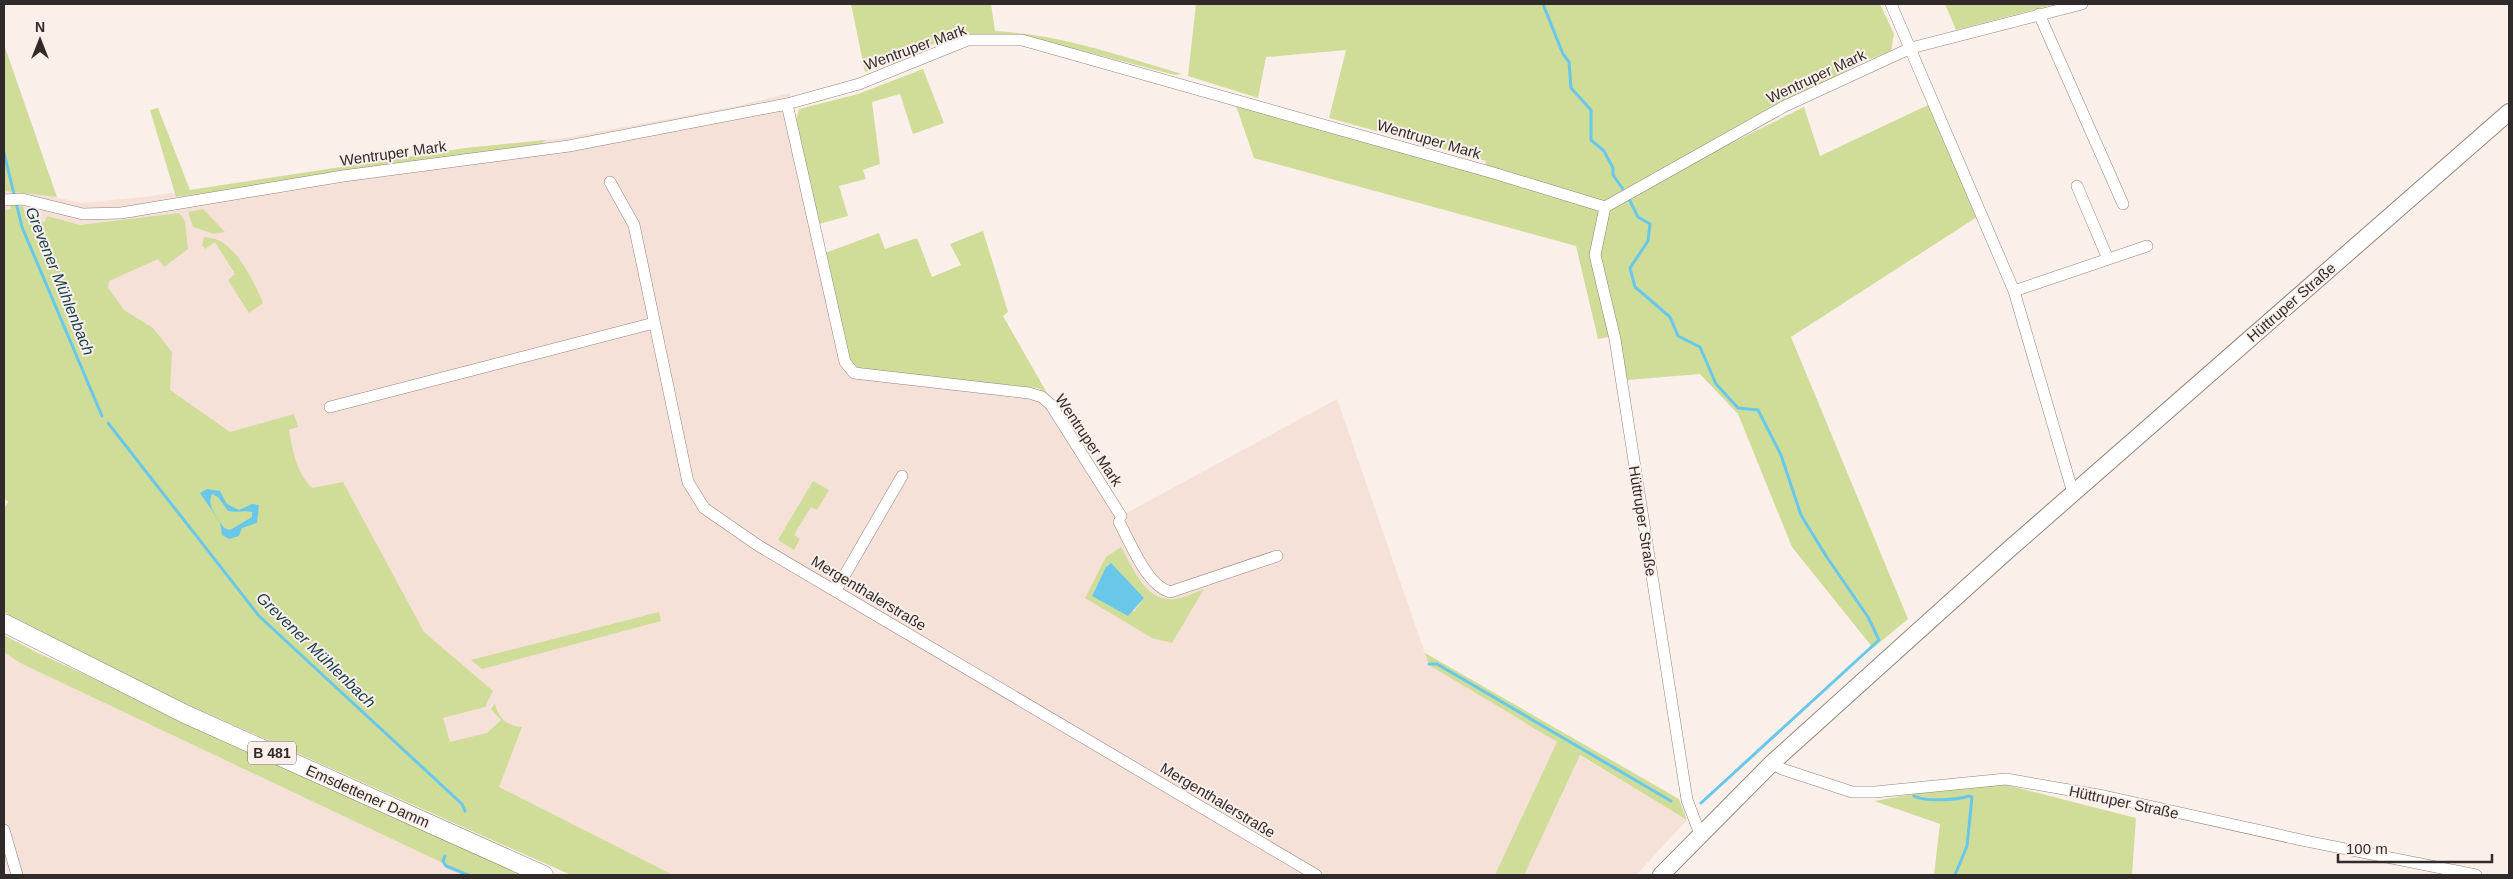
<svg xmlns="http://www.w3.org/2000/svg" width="2513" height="879" viewBox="0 0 2513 879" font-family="Helvetica,sans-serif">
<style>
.built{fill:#f5e1d8}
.green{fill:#cfdd99;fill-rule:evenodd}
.water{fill:#69c8ea;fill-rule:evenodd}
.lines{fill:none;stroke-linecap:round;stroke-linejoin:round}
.stream{stroke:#69c8ea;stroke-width:3}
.street-casing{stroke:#8f847f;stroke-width:12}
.secondary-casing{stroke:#8f847f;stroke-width:18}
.primary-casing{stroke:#8f847f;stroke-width:19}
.street{stroke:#fff;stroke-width:11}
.secondary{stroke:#fff;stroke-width:16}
.primary{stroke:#fff;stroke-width:18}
.labels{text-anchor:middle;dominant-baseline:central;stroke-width:4;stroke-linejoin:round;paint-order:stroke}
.shield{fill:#fbefea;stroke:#6d6664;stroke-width:1}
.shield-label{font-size:14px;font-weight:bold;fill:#302b2a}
.street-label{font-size:15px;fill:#302b2a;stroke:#fbefea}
.water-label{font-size:16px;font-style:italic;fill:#133e4d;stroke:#fbefea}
</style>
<rect width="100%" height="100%" fill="#fbefea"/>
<path class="built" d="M790,93L825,253L1029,388L1050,394L1121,516L1337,399L1429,665L1687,820L1636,875H605L474,808L4,276V189H20L81,203L145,197L466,148L564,138L737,106Z
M4,652L20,663L468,875H9L4,858Z"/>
<path class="green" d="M851,4H991L995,31C1062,35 1118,55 1182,74L1175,75L1022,35L969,34L927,46L865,72Z
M1196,4H1880L1894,34L1891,51L1865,61L1696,150L1703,157L1804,107L1820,156L1928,105L1977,217L1791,337L1908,619L1873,648L1792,547L1738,414L1700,374L1627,380L1609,337L1598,339L1576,246L1254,158L1235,103L1484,172L1486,161L1329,118L1346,50L1266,57L1258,98L1188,76Z
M1945,4H2056L1956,30Z
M4,45L8,56L57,197L4,191Z
M923,69L944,123L913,134L900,94L872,102L880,164L863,170L866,179L839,186L848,216L819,224L796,120L799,109L858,94Z
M158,108L190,190L466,148L546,140L537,146L176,197L150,110Z
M10,205L23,206L26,217L45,222L47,216L80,225L179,213L185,221L188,249L164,267L158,259L109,281L108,288L124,310L153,328L172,352L170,390L230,432L294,414L298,427L289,430C293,452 296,472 312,488L343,482L424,632L493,691L485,707L443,718L450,742L487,733L501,720L491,709L495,703C498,718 507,726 522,727L499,787L673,875H571L166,695L4,612V508L8,502L4,498V210L11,209Z
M203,209L225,232L214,234L193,227L188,212Z
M983,231L1008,312L1003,316L1047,393L1037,388L862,369L854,365L848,357L825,253L879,233L885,249L917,238L932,277L961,265L950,244Z
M204,237C209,238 218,239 222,242C241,254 255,284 263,303L249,313L228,280L235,274L215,242L205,249L202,245Z
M813,481L829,490L817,510L811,507L794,535L800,539L794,550L778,540Z
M1121,547C1133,567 1145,602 1174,599C1184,598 1194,593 1204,589L1172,643L1152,638L1085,598L1106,557ZM1108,564L1144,598L1134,612L1092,595Z
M659,612L661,621L482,669L471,660Z
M4,635L36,652L521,875H468L20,663L4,652Z
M1425,653L1679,799L1687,820L1580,755L1524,875H1495L1557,742L1429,665Z
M2006,785L2136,818L2132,875H1934L1940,824L1874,801L1942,789Z"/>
<path class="water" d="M207,489L220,491L227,504L239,510L252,504L259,505L257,523L242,528L239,536L229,539L222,535L220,522L200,493ZM212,494L218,497L228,511C237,513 246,510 252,512V517L230,530L224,528C218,517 206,507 212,494Z
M1111,563L1144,598L1128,616L1092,596L1106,567Z"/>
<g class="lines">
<path class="stream" d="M1543,4L1563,54L1569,62L1571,88L1591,110V140L1604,151L1613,168V175L1625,192
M4,153L22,227L102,416
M1628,197L1638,217L1650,224L1648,241L1630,268L1635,287L1670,317L1678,336L1700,347L1716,384L1738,408L1758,410L1781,455L1801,515L1826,556L1868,617L1879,640L1701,803
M108,423L259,616L462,804L465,811
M1429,664H1437L1671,801
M1914,796C1925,802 1957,800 1969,796L1972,797L1967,846L1955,875
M445,856L443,861L446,866L468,875"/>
<defs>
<path id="street" d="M1891,4L2014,291L2073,493
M2039,14L2123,204
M787,104L859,84L968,40H1022L1490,172L1605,207L1785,106L1911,48L2082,4
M610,182L634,225L688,482L704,508L759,546L1316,875
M2077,186L2108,259
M4,200L22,199L83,214L121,213L343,176L569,146L787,104L845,362L854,373L1029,393L1042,397L1051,405L1121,516
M1605,207L1595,255L1615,339L1687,800L1700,834
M2014,291L2147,246
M330,407L654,323
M1119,522C1131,543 1146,585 1170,592L1277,556
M836,590L902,476
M1772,763L1782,769L1852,792H1875L2006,779L2104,796L2306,841L2476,875
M4,830L17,875"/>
<path id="secondary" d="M1661,875L1772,763L2006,552L2509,112"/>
<path id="primary" d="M4,623L185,714L544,875"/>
</defs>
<use href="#street" class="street-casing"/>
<use href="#secondary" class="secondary-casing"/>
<use href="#primary" class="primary-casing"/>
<use href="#street" class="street"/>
<use href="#secondary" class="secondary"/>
<use href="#primary" class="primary"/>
</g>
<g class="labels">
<rect class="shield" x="248" y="741.5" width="48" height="23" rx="4"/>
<g class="shield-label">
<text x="272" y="753">B 481</text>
</g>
<g class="street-label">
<text transform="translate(915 47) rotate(-20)">Wentruper Mark</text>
<text transform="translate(1816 76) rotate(-25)">Wentruper Mark</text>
<text transform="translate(1429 139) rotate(16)">Wentruper Mark</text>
<text transform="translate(393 153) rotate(-8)">Wentruper Mark</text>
<text transform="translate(2291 302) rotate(-41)">Hüttruper Straße</text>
<text transform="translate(1089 440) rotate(56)">Wentruper Mark</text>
<text transform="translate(1643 521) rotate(81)">Hüttruper Straße</text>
<text transform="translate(869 593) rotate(31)">Mergenthalerstraße</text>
<text transform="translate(368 796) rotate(24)">Emsdettener Damm</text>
<text transform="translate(1218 800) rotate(31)">Mergenthalerstraße</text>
<text transform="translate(2124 802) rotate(12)">Hüttruper Straße</text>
</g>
<g class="water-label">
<text transform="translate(60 281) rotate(68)">Grevener Mühlenbach</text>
<text transform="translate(316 650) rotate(44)">Grevener Mühlenbach</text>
</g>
</g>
<rect width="2513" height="879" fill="none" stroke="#302b2a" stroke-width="10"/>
<g transform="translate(40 40)" stroke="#fbefea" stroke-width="4" paint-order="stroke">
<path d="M0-4L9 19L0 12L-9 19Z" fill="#302b2a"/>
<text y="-8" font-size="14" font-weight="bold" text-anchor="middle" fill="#302b2a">N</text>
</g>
<path d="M2338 854v8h154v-8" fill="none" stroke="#302b2a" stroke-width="2.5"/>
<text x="2346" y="854" font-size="15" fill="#302b2a" stroke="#fbefea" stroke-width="4" paint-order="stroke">100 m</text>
</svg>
